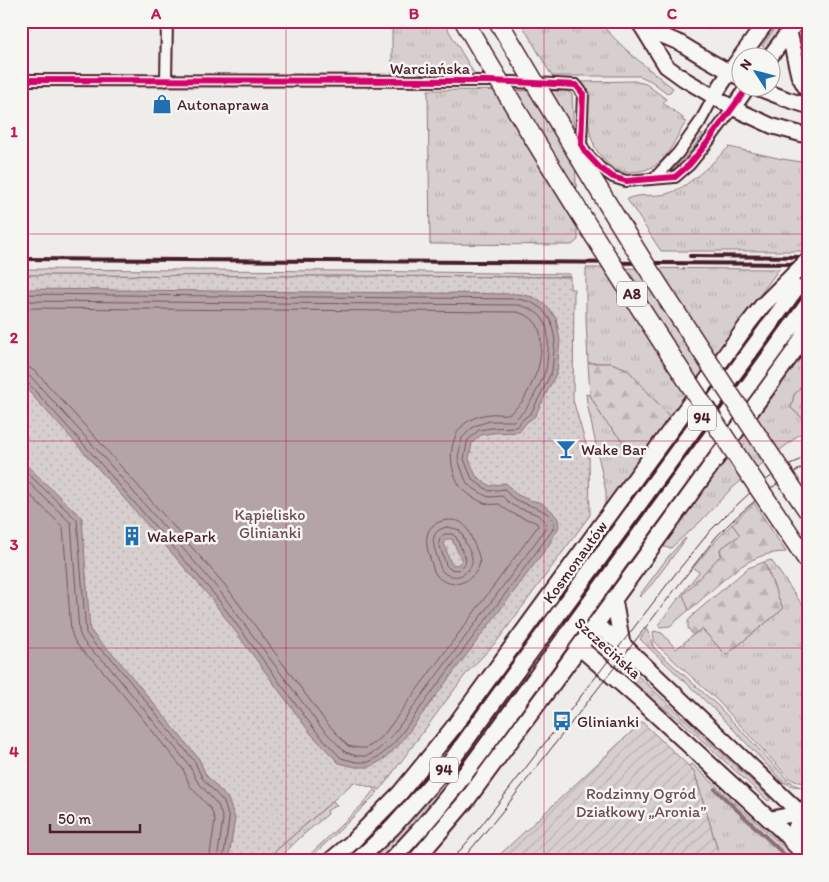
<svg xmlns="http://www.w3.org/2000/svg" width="829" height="882" viewBox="0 0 829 882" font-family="Itim,sans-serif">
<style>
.grass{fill:url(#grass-tufts);stroke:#90777c}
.forest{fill:url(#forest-firs);stroke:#90777c}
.park{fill:url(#park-dots);stroke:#90777c}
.garden{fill:url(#garden-furrows);stroke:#90777c}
.water{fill:#b4a4a5;stroke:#8a6f74;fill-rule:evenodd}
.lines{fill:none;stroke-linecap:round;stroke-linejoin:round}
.shore{stroke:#74545c;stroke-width:1}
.stream{stroke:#8a6f74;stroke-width:4}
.street-casing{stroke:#4a1f2b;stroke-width:14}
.secondary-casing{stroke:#4a1f2b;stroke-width:18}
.primary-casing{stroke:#4a1f2b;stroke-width:19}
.highway-casing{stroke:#4a1f2b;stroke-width:21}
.street{stroke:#f6f6f2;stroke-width:10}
.secondary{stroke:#f6f6f2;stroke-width:14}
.primary{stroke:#f6f6f2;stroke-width:15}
.highway{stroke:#f6f6f2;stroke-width:18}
.tram{stroke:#4a1f2b;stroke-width:1}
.rail{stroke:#4a1f2b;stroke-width:4}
.primary-bridge-casing{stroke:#4a1f2b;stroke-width:19;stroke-linecap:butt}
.highway-bridge-casing{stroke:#4a1f2b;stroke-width:21;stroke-linecap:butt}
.primary-bridge{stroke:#f6f6f2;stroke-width:15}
.highway-bridge{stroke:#f6f6f2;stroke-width:18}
.cycleway-casing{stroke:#f6f6f2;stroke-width:9}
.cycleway{stroke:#d6006c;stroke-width:6}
.grid{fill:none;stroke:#c2185b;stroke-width:1;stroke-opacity:0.55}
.labels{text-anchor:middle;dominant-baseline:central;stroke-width:5;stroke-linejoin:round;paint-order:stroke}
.shield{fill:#f6f6f2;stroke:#7e6067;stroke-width:1}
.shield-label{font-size:15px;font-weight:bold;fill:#4a1f2b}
.street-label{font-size:16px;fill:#4a1f2b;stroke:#f6f6f2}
.poi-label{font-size:16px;fill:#4a1f2b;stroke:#f6f6f2;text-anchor:start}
.park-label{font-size:16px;fill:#6d4b54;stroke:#f6f6f2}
.neatline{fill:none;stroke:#c2185b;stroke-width:2}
.grid-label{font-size:16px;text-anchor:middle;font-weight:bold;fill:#c2185b}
</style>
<defs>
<pattern id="grass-tufts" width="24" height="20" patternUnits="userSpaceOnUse" patternTransform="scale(1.25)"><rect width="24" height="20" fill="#d7cfce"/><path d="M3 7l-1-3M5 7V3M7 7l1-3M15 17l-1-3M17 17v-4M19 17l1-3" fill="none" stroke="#bab1b1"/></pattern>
<pattern id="forest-firs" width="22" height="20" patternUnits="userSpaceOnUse" patternTransform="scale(1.25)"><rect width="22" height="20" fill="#d7cfce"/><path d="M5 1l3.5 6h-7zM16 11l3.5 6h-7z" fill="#bab1b1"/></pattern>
<pattern id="park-dots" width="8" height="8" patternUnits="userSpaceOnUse" patternTransform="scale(1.25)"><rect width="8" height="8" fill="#d7cfce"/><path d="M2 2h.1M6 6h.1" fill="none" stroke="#bab1b1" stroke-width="1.8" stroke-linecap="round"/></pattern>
<pattern id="garden-furrows" width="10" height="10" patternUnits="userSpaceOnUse" patternTransform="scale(1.25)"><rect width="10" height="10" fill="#d7cfce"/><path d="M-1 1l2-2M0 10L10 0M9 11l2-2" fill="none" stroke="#bab1b1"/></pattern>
</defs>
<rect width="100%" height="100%" fill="#efedea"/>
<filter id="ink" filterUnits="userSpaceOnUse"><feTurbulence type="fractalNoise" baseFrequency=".02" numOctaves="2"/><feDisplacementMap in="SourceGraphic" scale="10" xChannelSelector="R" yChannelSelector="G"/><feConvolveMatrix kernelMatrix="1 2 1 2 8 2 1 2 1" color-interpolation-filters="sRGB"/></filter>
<g filter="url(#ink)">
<path class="grass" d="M392,21H443L475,75H392Z
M520,21H599C620,47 647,68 673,88L670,92L667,93L651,81L640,76H552Z
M693,21H729C719,33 703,29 693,21Z
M780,21H787L767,49L762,46Z
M634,81L646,84L666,99L663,103L683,118V121L686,122C668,149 667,171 629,172C619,173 611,168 605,161C590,146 589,128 587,108C586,98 588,90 581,82Z
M428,90L566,91L572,94L578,225V240L572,245L430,244Z
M698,132L703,135C692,150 682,163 666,173Z
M729,147L782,159L808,163V251H661L627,199C640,193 653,197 666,194C687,189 713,162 729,147Z
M586,268L779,269L670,417L627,369L611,363H588L586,319Z
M21,269L348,271L570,274V277L21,275Z
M808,347V378L794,395L791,408L808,423V427C783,450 754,468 729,491C719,501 710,512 700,522C690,531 680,539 671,548L664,547L669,536L763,410Z
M586,394L590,395L604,420L627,446L642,457L602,512L606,499V492L587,403Z
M732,524L740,535L720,549L721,555L684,595L689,610L670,626L660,627L658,625L699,572L693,568L717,539Z
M685,538L686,539L652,584L640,597L639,596L668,557Z
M771,560L808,613V782C800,783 795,782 788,777L718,701L657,645L654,640L653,632L654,631L662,633L676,649L693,635L702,629L726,655L783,609L764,562Z
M647,629L654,648L717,705L788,780L797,786L804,787L793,786L783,782L716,711L645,644L640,639Z
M623,662L769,797L770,799L769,801L767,800L679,719L640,691L617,670Z
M526,675L528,676C481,740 436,804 380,861H369C402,829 434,796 462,760C485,732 505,703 526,675Z
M692,764L796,858L799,861H721L694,771L688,766Z
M374,790L378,792L345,825L307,861H303L362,805Z
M333,801L337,806L331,808L327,811L328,814L303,835L276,861H264Z"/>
<path class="forest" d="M588,363H611L627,369L670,417L642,457L627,446L604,420L590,395Z
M808,378V423L791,408L794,395Z
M754,503L786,552C743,552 720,586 689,610L683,595L721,555L720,549L740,535L732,524Z
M764,562L783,609L726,655L702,629L693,635L688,628V621L695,613L748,568Z"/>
<path class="park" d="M21,275L570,277V289H574L573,400L589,455L590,515L498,640L466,674L380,790L354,782L264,861H21Z"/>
<path class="garden" d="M642,722L694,771L721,861H493Z"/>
<path class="water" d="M22,289L519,294L533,297L546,305L556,318L560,340L557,372L535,416L526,423L519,432L492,433L481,435L472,443L469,459L476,476L490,486L506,483L516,494L529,500L539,502L551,510L558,519L559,527L548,546L399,745L384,759L370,767H355L339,763L311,734L210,597L82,450L21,383V290ZM447,539H452L462,561L457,565L451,564L444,543V541Z
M21,460L82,518L90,630L99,641L114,655L199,759L206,775L228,799L235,818L229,857L227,861H21Z"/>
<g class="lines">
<path class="shore" d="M21,294L518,299L531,302L542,309L551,321L555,340L552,371L542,392L531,413L523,419L516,427L491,428L479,430L468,440L467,443L464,459L472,479L489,491L505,489C507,492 510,496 513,498C522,505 557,510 554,526C553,531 546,538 543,543L395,742L381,755L369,762H356L341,758L315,730L214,594L86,447L27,382L21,380
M21,301L518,305C528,307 540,312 545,323C550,333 548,359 546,369C543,379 533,399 527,407C524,412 518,416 514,421H490L474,426L462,438L458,457L459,462L465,479L468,485L486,496L491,497L502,496C505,499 508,502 512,505C524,512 541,511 547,525L538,539L391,737L378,750L367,756H357L345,752L320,726L219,590L91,443L32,378L27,375L21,374
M21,308L517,312C525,314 534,318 538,327C543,336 541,359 538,368C535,377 527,396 521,403C520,404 511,413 510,413C505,416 496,413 491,414C469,416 455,427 452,449C450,461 453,475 460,486C464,492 480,503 488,504C492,505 496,504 499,504C506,510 513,514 521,517C527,520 532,520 537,523L538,526L385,733L373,744L366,748H358L348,746L326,722L225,585L96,438L37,373L30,368L21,366
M21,467L77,520L86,633L95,645L111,658L195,762L202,778L224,802L229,819L223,861
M21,475L71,523L79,631C82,645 96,654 106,663L189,765L197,781L218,805L223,819L217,861
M21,486L63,527L71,631C75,649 91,657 102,670C130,702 156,736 183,769L190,786L211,809L215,820L209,861
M447,520C452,520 457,520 462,523C468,527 469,533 472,539C478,554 486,564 471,577C462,586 446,586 437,576C433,571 432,564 430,558C424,540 424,523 447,520Z
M447,527C451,528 455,528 459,530C463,534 464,539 466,544C471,554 477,563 466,572C464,574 462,575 459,576C455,577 448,576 444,573C440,569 439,564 438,559C433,545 428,531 447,527Z
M445,534H452L456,537L466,559L465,564L459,570L450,569L446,565L439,543L440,538Z"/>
<path class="stream" d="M715,789L791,861"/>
<defs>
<path id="street" d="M21,80L490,81L576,85L583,94L581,144L585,152L600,168L613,177L626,181L675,177L689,165L707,143L733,108
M166,81L167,21
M655,178L678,153L700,122L714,96"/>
<path id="secondary" d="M637,21L642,27L666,66L684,79L733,108L772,126L808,136
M642,27L680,43L703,57L742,79
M758,88L786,99L808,106
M714,96L729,73
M733,108L747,88
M769,819L800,813
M792,840L800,813L808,805"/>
<path id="primary" d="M789,32L799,75L808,91
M769,58L797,21
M729,73L767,21
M598,560L808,272
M613,571L808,304
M614,599L622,644
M551,604L574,612L610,635L622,644L800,813
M549,610L561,631L640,700L792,840
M330,861L350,844L400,793L452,729L748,324L762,306L793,275
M357,861L393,827L449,764L518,669
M390,861C445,807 488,742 534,680
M415,861L466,801L554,682L795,350L808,328"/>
<path id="highway" d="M800,813L808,820
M792,840L808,856"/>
</defs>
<use href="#street" class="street-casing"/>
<use href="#secondary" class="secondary-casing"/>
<use href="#primary" class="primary-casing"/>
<use href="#highway" class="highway-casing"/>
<use href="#street" class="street"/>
<use href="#secondary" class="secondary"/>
<use href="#primary" class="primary"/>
<use href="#highway" class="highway"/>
<path class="tram" d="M451,861L480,827L676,573L711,530L723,518L754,489L773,475L808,455
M461,861L501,813L716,537C743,509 773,484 808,464"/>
<path class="rail" d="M690,256L808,257
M21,259L808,264"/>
<defs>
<path id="primary-bridge" d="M793,275L808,260
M518,669L598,560
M534,680L613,571"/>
<path id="highway-bridge" d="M464,21C571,206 688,385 808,561
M498,21C546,101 593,182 643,261C697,345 752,428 808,511"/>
</defs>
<use href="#primary-bridge" class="primary-bridge-casing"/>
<use href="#highway-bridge" class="highway-bridge-casing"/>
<use href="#primary-bridge" class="primary-bridge"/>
<use href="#highway-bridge" class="highway-bridge"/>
<defs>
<path id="cycleway" d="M21,80L490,81L576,85L583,94L581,144L585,152L600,168L613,177L626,181L675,177L689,165L707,143L747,88"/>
</defs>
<use href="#cycleway" class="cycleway-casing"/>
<use href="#cycleway" class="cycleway"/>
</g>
</g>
<path class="grid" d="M286,21V861M544,21V861M21,234H808M21,441H808M21,648H808"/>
<defs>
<symbol id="shop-bare" viewBox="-9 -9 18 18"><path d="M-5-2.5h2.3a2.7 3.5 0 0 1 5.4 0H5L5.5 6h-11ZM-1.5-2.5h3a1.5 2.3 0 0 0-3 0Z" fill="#1f6fb2" stroke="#f6f6f2" stroke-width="2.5" paint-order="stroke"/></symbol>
<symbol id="bar-bare" viewBox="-9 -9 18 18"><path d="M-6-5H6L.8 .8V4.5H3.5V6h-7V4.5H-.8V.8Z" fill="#1f6fb2" stroke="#f6f6f2" stroke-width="2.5" paint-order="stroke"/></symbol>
<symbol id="building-bare" viewBox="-9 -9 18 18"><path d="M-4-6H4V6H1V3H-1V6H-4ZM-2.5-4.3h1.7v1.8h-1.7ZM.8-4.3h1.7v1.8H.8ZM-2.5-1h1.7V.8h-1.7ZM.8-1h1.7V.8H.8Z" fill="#1f6fb2" stroke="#f6f6f2" stroke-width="2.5" paint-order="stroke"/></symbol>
<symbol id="bus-bare" viewBox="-9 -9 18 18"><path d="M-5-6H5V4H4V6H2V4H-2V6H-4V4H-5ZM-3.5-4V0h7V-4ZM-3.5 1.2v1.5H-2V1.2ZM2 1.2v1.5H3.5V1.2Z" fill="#1f6fb2" stroke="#f6f6f2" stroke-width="2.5" paint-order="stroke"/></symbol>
</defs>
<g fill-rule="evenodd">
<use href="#shop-bare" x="148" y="90" width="28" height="28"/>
<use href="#bar-bare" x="552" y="435" width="28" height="28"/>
<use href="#building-bare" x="118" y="522" width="28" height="28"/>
<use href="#bus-bare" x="548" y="707" width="28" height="28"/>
</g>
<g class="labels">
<g class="shield">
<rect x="617" y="281.5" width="30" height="25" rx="4"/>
<rect x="688" y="405.5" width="28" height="25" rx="4"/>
<rect x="430" y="757.5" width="28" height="25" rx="4"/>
</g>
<g class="shield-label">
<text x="632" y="294">A8</text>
<text x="702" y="418">94</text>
<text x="444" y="770">94</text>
</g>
<g class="street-label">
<text x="430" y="68">Warciańska</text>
<text transform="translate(575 562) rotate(-54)">Kosmonautów</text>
<text transform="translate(608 648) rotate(42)">Szczecińska</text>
</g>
<g class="poi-label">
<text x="177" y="104">Autonaprawa</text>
<text x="581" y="449">Wake Bar</text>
<text x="147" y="536">WakePark</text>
<text x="577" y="721">Glinianki</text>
</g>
<g class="park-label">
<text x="270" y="514">Kąpielisko<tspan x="270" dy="18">Glinianki</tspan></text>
<text x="641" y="793">Rodzinny Ogród<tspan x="641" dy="18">Działkowy „Aronia”</tspan></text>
</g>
</g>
<rect width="829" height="882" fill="none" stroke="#f6f6f2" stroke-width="55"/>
<g transform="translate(756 72) rotate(306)"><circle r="24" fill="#f6f6f2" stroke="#b1a0a2"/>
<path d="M0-4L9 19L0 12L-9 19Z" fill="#1f6fb2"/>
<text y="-8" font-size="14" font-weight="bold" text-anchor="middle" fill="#4a1f2b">N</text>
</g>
<path d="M50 824v8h90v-8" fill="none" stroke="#4a1f2b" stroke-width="2.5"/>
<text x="58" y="824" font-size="15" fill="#4a1f2b" stroke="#f6f6f2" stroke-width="4" paint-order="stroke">50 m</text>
<rect x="28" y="28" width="774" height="826" class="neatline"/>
<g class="grid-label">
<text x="156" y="19">A</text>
<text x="414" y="19">B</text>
<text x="672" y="19">C</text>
<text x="14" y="137">1</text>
<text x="14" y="343">2</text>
<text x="14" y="550">3</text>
<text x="14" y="757">4</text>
</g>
</svg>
